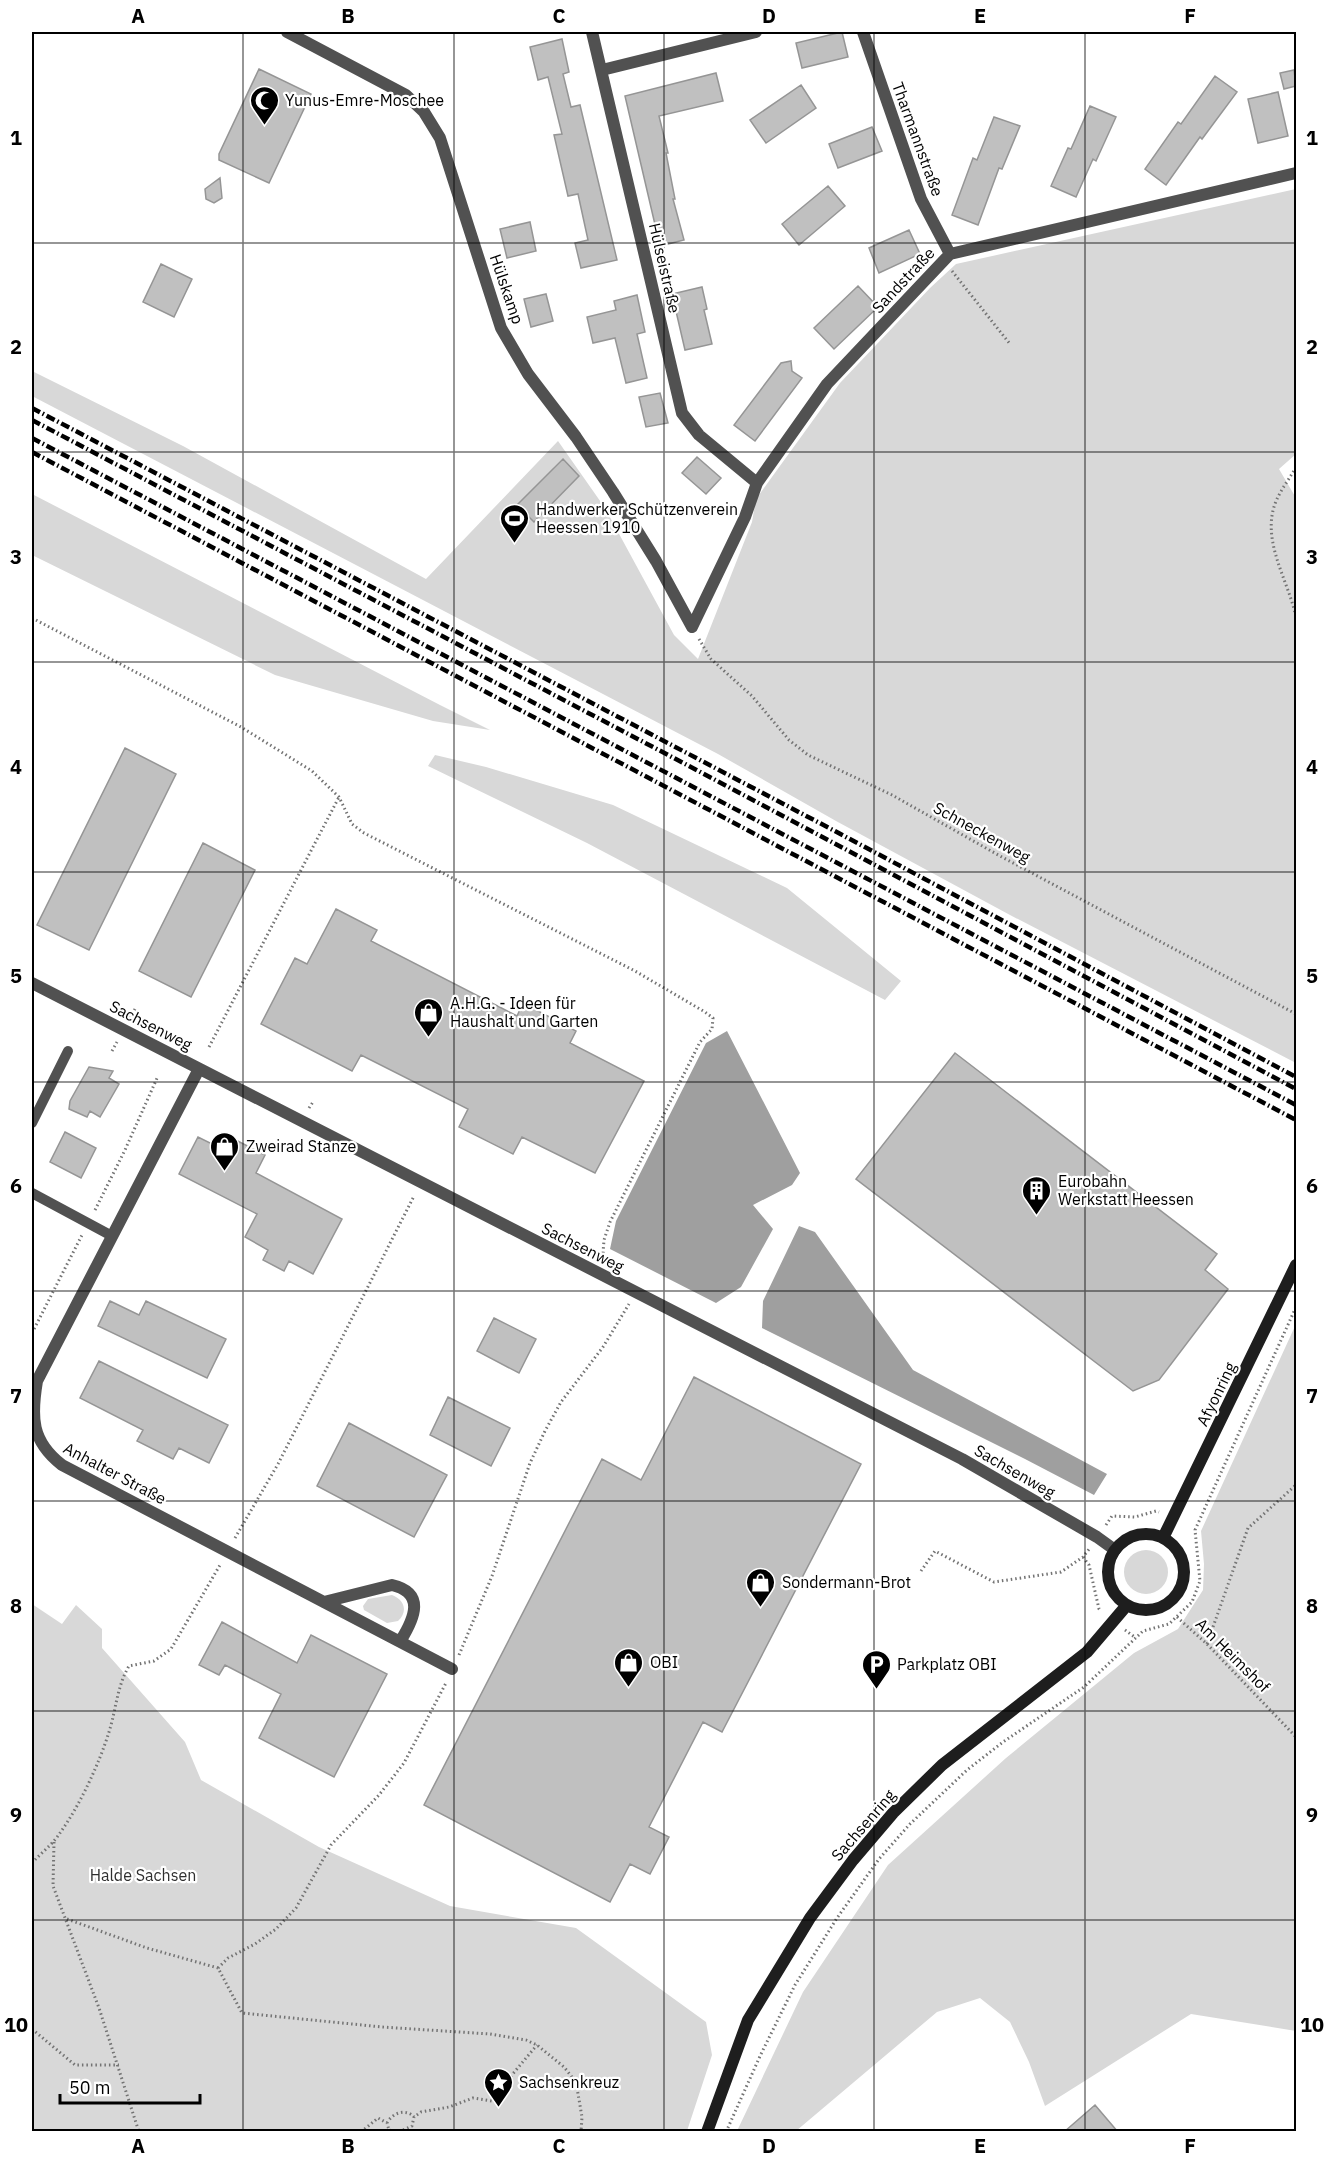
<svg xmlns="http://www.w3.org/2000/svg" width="1328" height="2163" viewBox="0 0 1328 2163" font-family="'IBM Plex Sans',sans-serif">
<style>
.green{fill:#d8d8d8}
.water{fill:#9f9f9f}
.building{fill:#c0c0c0;stroke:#959595;stroke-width:1.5}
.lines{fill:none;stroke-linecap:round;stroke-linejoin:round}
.path{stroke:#737373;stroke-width:3;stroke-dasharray:1.5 3;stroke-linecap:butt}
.lane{stroke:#515151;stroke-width:10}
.street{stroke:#515151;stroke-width:12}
.secondary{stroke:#1e1e1e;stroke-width:12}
.rail{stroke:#000;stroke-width:4.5;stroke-dasharray:9 3 1.5 3;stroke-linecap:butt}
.grid{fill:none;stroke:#000;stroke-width:1.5;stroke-opacity:0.55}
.labels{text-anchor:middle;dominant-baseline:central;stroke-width:4.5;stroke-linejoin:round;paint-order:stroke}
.poi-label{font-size:16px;fill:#000;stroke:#fff;text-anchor:start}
.street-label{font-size:16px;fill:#000;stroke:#fff}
.park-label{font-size:16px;fill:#2f2f2f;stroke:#fff}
.neatline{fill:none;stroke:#000;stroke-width:2}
.grid-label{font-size:20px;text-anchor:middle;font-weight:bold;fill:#000}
</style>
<rect width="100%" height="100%" fill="#fff"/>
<path class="green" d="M1296,189V454L1279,469L1296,498V1063L1010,915L836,821L718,754L32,396V371L183,446L426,579L558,441L605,508L674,635L698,659L752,522L756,499L840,383L930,288L956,264Z
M32,494L440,705L490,730L433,721L275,675L32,555Z
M435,755L486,767L613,805L787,888L901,981L885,1000L587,843L428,766Z
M1296,1324V2031L1191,2014L1045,2106L1029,2062L1010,2022L980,1998L937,2012L796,2131H737L803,1992L888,1865L1006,1758L1134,1653L1178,1629L1203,1590L1204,1564L1201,1531Z
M1124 1572a22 22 0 1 1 44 0a22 22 0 1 1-44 0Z
M392,1595C405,1600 408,1612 398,1621L387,1623L364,1610L363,1606L368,1599Z
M32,1604L62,1624L76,1605L102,1629V1648L185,1742L201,1780L319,1847L450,1906L576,1928L706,2022L712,2055L687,2131H32Z"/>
<path class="water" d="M727,1031L800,1173L792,1185L753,1205L773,1229L741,1287L716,1303L610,1249L616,1221L706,1043Z
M799,1226L815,1232L913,1370L1107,1474L1094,1495L1025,1459L762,1328L763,1301Z"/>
<path class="building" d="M842,32L848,57L802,68L796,43Z
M562,39L569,72L563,74L571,107L580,105L617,260L581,268L575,243L588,240L578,194L568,196L554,135L562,134L548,77L538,80L530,47Z
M259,69L311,94L269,183L219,160V154Z
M1294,70L1296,86L1284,89L1280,73Z
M716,73L723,101L659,116L668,153H666L675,199H673L684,240L660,246L625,96Z
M1215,76L1237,92L1202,139L1200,137L1166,185L1145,169L1178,122L1181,124Z
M801,85L816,108L766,143L750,120Z
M1278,92L1288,136L1258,143L1248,99Z
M1090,106L1116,117L1096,161L1093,159L1076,197L1051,186L1068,148L1071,149Z
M994,117L1020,126L1002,169L999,168L978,225L952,215L973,158L977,160Z
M872,127L882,151L838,168L829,144Z
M220,178L222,198L214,203L206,199L205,189Z
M828,186L845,206L799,245L782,224Z
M530,222L536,251L507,258L500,229Z
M909,230L920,254L879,273L869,248Z
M161,264L192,279L174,317L143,302Z
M858,286L878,307L834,349L814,328Z
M702,287L707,309L704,310L712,344L685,350L672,294Z
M546,294L553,321L531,327L524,299Z
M637,295L645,332L637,334L647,378L626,383L615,338L593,343L587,317L616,310L614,301Z
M791,361L792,371L802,378L755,441L734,425L781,363Z
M660,393L668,423L646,427L639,397Z
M697,457L721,478L706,494L682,473Z
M563,459L579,476L534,522L517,505Z
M125,748L176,774L89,950L37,925Z
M203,843L255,870L191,997L139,971Z
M336,909L377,930L371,941L517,1016L523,1003L576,1031L570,1043L644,1081L595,1173L522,1137L513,1154L459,1127L468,1109L361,1055L352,1071L261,1024L295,958L307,964Z
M955,1053L1217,1254L1205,1270L1228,1289L1159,1380L1133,1391L856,1179Z
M89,1067L113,1071L109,1078L119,1084L100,1117L90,1111L87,1117L69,1109L70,1101Z
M65,1132L96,1148L81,1178L50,1162Z
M222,1133L265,1155L256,1173L342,1219L313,1274L289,1261L284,1271L263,1260L268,1250L245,1237L257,1214L179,1174L198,1137L216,1146Z
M110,1301L139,1315L146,1301L226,1339L207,1378L98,1326Z
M494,1318L536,1339L519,1373L477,1351Z
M99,1361L228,1425L209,1463L179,1448L173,1459L137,1441L143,1430L80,1398Z
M694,1377L861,1464L722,1732L703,1722L649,1827L669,1837L650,1874L630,1864L610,1902L424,1805L602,1459L641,1480Z
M448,1397L510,1428L491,1466L430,1435Z
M349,1423L447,1475L414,1537L317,1486Z
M222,1622L297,1663L311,1635L387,1674L334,1777L259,1738L281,1694L225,1665L219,1675L199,1665Z
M1095,2105L1118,2132H1064Z"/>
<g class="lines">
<path class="path" d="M952,271L1010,344
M1296,467C1290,478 1282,488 1277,499C1259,538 1288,579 1296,617
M32,618L241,727L312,771L339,797L352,824L364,833L635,971L705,1012L713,1018L712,1029L700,1042L610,1222L604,1240L603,1253
M699,639L711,659L752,696L789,740L808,755L892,795L1000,856L1296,1014
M130,1018L135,1009
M209,1047L339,797
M112,1051L117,1042
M309,1108L313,1102
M95,1210L125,1150L158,1076
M32,1333L82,1235
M1106,1525L1112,1516L1135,1517L1156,1511L1159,1512
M235,1538L278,1464L414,1196
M1083,1557L1089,1565L1099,1609L1101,1611
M921,1571L935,1551L994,1582L1061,1572L1083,1557L1090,1548
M1177,1617L1207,1644L1296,1737
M1125,1630L1136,1638
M1207,1644L1248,1528L1296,1485
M459,1655L492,1576L530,1463L545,1431L561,1402L603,1347L629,1304
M54,1842L53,1886L99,2008L139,2132
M32,1863C41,1853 53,1844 60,1833C80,1805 99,1764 109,1732C116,1710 117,1686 129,1666L154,1661L171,1649L220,1565
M67,1919L147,1948L218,1968L242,2013L382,2027L490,2034L526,2040L537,2045L564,2067L576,2082L582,2117L581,2132
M218,1968L228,1958L255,1944L276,1929L296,1908L331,1845L379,1795L404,1763L446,1683
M32,2029L75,2065H119
M387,2123C392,2113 406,2108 414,2117
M32,2130L34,2132
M361,2132L378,2118L387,2123L389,2130L397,2132
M399,2132L412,2126L414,2117L421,2112L449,2107L473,2098L492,2101L494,2086L511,2076L537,2045
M726,2132L761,2054L795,1985L837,1918L879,1859L910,1824L967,1770L1003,1742L1084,1687L1143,1631L1169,1624L1192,1602L1200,1581L1195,1530L1296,1307"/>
<path class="lane" d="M32,1123L68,1051
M32,1193L112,1236"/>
<path class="street" d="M287,32L406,95L424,112L440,138L501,328L528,374L576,437L613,492L656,561L692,627
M592,32L682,413L699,435L757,483
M863,32L921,199L950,254
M602,70L756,32
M692,627L745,517L757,483L827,384L950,254L1296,173
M32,983L962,1459L1097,1537L1115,1550
M199,1069L37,1381C31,1417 31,1441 62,1465L452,1669
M324,1602L392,1585C426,1593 414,1619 401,1640"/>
<path class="secondary" d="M1108 1572a38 38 0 1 1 76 0a38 38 0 1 1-76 0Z
M1163,1538L1296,1265
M707,2132L748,2020L810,1918L853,1860L893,1813L942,1765L1087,1652L1127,1605"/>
<path class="rail" d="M32,408L831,829L1296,1077
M32,420L689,766L1296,1089
M32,438L1296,1105
M32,452L1296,1120"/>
</g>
<path class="grid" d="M243,32V2132M454,32V2132M664,32V2132M874,32V2132M1085,32V2132M32,243H1296M32,452H1296M32,662H1296M32,872H1296M32,1082H1296M32,1291H1296M32,1501H1296M32,1711H1296M32,1920H1296"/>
<defs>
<symbol id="mosque-pin" viewBox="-11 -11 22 30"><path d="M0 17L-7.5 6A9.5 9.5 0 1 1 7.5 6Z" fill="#000" stroke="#fff"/><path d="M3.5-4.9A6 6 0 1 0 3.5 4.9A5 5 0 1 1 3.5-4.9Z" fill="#fff"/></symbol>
<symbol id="stadium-pin" viewBox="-11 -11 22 30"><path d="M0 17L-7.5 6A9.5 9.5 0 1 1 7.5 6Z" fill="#000" stroke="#fff"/><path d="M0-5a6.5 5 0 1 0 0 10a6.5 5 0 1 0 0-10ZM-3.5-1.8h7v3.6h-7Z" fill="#fff"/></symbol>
<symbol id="shop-pin" viewBox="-11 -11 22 30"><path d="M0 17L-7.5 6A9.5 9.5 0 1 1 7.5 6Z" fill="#000" stroke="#fff"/><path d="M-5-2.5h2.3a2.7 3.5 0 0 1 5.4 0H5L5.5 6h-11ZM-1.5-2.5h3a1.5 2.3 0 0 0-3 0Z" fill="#fff"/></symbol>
<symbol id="building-pin" viewBox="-11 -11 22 30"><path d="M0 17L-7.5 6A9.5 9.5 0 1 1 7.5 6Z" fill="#000" stroke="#fff"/><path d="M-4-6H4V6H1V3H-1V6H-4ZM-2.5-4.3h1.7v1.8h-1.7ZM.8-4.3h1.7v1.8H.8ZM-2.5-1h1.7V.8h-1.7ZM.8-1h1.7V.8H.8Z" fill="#fff"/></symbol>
<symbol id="parking-pin" viewBox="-11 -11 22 30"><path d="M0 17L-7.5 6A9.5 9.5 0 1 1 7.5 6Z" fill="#000" stroke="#fff"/><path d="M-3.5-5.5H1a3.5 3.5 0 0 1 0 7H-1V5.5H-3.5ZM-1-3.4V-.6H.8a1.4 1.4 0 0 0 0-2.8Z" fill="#fff"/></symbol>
<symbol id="sight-pin" viewBox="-11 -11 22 30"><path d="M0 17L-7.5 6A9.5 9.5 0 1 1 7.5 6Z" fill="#000" stroke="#fff"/><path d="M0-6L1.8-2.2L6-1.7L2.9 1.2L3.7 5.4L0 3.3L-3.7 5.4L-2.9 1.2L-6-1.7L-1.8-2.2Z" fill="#fff"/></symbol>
</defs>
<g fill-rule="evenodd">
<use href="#mosque-pin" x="248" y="84" width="33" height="45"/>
<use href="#stadium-pin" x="498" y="502" width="33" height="45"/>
<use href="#shop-pin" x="412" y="996" width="33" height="45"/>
<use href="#shop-pin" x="208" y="1130" width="33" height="45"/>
<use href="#building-pin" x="1020" y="1174" width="33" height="45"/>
<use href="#shop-pin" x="744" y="1566" width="33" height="45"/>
<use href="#shop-pin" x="612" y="1646" width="33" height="45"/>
<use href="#parking-pin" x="860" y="1648" width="33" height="45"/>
<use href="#sight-pin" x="482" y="2066" width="33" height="45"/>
</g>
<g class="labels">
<g class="poi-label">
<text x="285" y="100">Yunus-Emre-Moschee</text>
<text x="536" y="509">Handwerker Schützenverein<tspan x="536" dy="18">Heessen 1910</tspan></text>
<text x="450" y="1003">A.H.G. - Ideen für<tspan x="450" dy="18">Haushalt und Garten</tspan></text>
<text x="246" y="1146">Zweirad Stanze</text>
<text x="1058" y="1181">Eurobahn<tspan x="1058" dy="18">Werkstatt Heessen</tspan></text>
<text x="782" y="1582">Sondermann-Brot</text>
<text x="650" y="1662">OBI</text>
<text x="897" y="1664">Parkplatz OBI</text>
<text x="519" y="2082">Sachsenkreuz</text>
</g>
<g class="street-label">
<text transform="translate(918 139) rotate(70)">Tharmannstraße</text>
<text transform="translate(665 268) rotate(77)">Hülseistraße</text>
<text transform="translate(903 280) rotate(-47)">Sandstraße</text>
<text transform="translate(507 289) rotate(71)">Hülskamp</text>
<text transform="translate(982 832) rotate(29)">Schneckenweg</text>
<text transform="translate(151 1025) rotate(27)">Sachsenweg</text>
<text transform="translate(583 1247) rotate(27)">Sachsenweg</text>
<text transform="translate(1216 1394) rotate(-64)">Afyonring</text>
<text transform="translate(1015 1471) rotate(30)">Sachsenweg</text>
<text transform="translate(115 1473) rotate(28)">Anhalter Straße</text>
<text transform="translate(1233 1655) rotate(45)">Am Heimshof</text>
<text transform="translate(863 1825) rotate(-49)">Sachsenring</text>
</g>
<g class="park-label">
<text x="143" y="1875">Halde Sachsen</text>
</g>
</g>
<rect width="1328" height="2163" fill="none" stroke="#ffffff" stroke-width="66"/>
<path d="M60 2094v9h140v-9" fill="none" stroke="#000000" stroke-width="3"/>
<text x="69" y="2094" font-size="18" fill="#000000" stroke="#ffffff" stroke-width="4.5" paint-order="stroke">50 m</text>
<rect x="33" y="33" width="1262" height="2097" class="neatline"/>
<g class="grid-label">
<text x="138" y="23">A</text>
<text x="348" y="23">B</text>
<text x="559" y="23">C</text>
<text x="769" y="23">D</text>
<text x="980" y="23">E</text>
<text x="1190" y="23">F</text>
<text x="16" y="145">1</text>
<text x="1312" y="145">1</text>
<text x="16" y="354">2</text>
<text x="1312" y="354">2</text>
<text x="16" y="564">3</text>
<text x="1312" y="564">3</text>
<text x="16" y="774">4</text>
<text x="1312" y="774">4</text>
<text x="16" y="983">5</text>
<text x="1312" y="983">5</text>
<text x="16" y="1193">6</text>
<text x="1312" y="1193">6</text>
<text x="16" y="1403">7</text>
<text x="1312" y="1403">7</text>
<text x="16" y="1613">8</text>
<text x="1312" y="1613">8</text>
<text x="16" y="1822">9</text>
<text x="1312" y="1822">9</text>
<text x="16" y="2032">10</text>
<text x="1312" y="2032">10</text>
<text x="138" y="2153">A</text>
<text x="348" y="2153">B</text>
<text x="559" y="2153">C</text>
<text x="769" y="2153">D</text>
<text x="980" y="2153">E</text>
<text x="1190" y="2153">F</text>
</g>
</svg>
